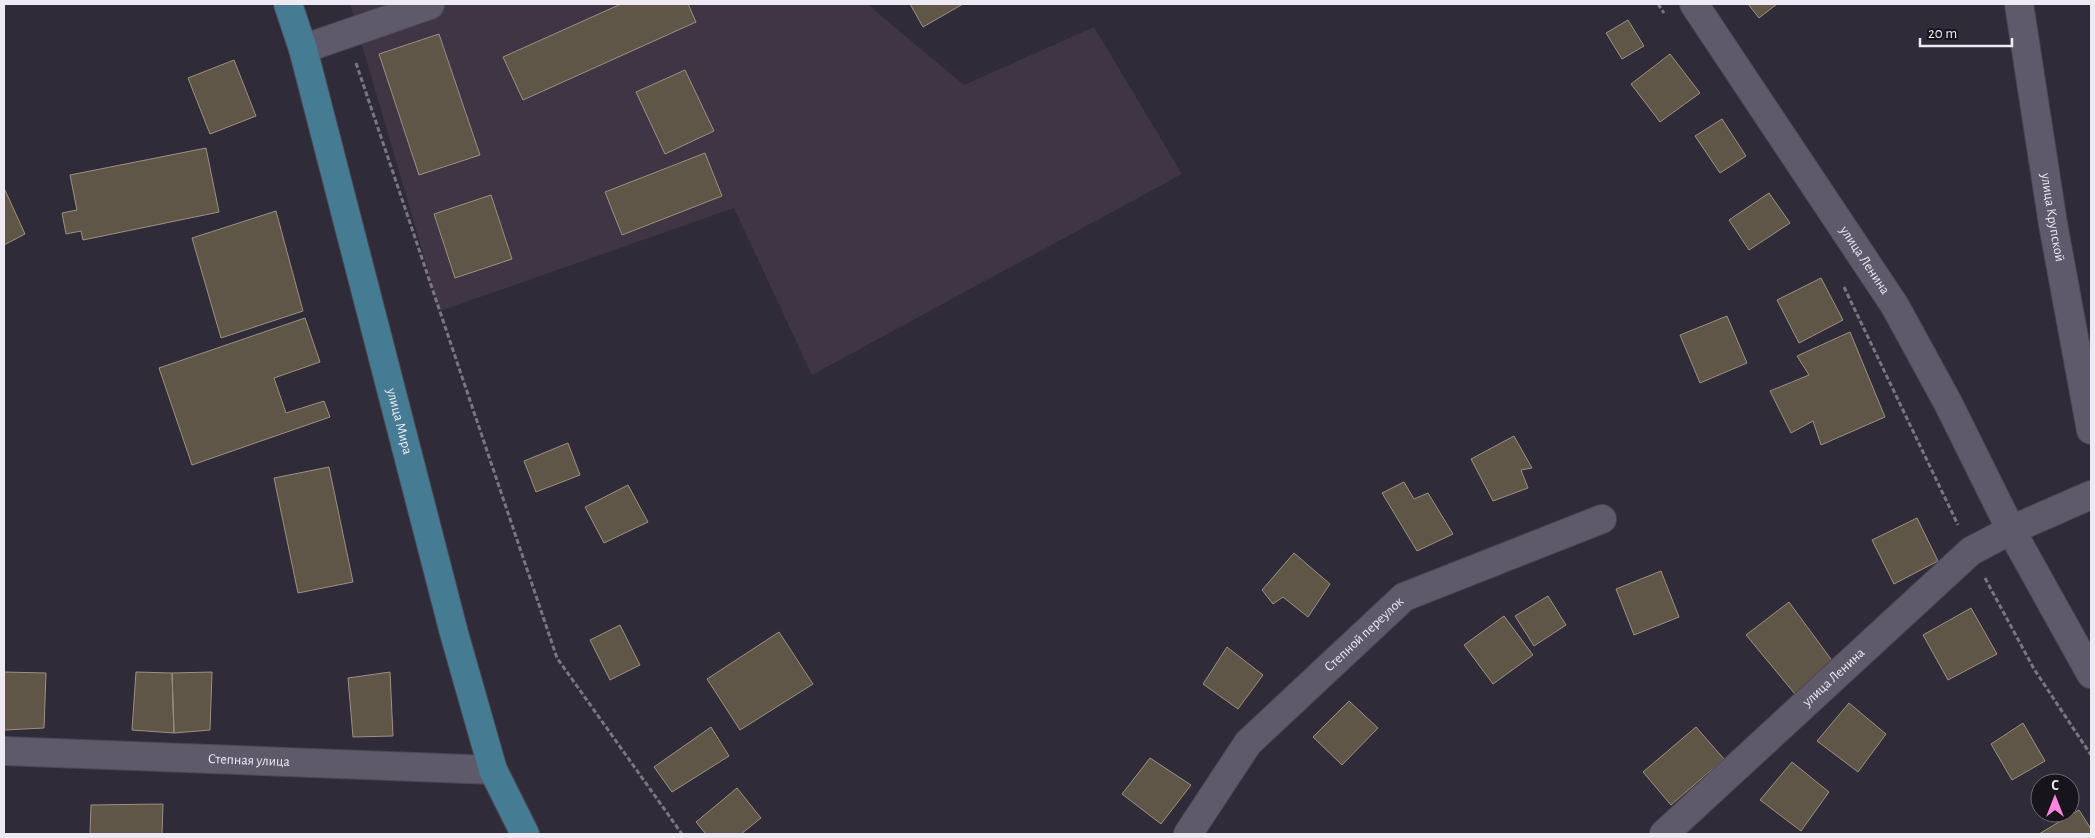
<svg xmlns="http://www.w3.org/2000/svg" width="2095" height="838" viewBox="0 0 2095 838" font-family="'Alegreya Sans',sans-serif">
<style>
.industrial{fill:#3f3545}
.building{fill:#605648;stroke:#9c9181}
.lines{fill:none;stroke-linecap:round;stroke-linejoin:round}
.minor-casing{stroke:#4b4753;stroke-width:30}
.major-casing{stroke:#4b4753;stroke-width:30}
.path{stroke:#797582;stroke-width:3;stroke-dasharray:5 2.5;stroke-linecap:butt}
.minor{stroke:#5f5a6a;stroke-width:28}
.major{stroke:#457c94;stroke-width:28}
.labels{text-anchor:middle;dominant-baseline:central;stroke-width:4;stroke-linejoin:round;paint-order:stroke}
.street-label{font-size:14px;fill:#edeaf4;stroke:#17151b}
</style>
<rect width="100%" height="100%" fill="#302b39"/>
<path class="industrial" d="M350,4H867L964,85L1094,27L1182,174L812,375L734,208L440,311Z"/>
<path class="building" d="M621,4H688L696,22L523,100L503,57Z
M910,4H963L923,27Z
M1748,4H1777L1759,18Z
M1628,20L1644,46L1622,59L1606,33Z
M439,34L480,155L419,175L379,54Z
M1670,54L1700,93L1660,122L1631,84Z
M234,60L256,116L210,134L188,78Z
M685,70L714,131L665,154L636,92Z
M1722,119L1746,156L1720,173L1695,136Z
M206,148L219,212L83,240L81,231L66,234L62,213L77,210L70,175Z
M705,153L722,196L622,235L605,192Z
M4,188L25,234L4,245Z
M1769,193L1790,223L1749,250L1729,220Z
M491,195L512,259L455,278L434,214Z
M276,211L303,311L221,338L192,238Z
M1821,278L1843,320L1799,343L1777,300Z
M1727,316L1747,363L1700,383L1680,335Z
M305,318L320,362L274,378L286,413L324,401L330,417L192,465L159,368Z
M1850,332L1885,417L1821,445L1813,421L1791,433L1770,391L1809,375L1797,356Z
M1514,436L1532,468L1521,470L1528,488L1493,501L1471,459Z
M568,443L580,475L536,492L524,461Z
M329,467L353,582L298,593L274,478Z
M1404,482L1414,499L1428,493L1453,534L1417,551L1382,493Z
M628,485L648,522L604,543L585,507Z
M1917,518L1938,561L1894,584L1872,540Z
M1294,553L1330,584L1308,617L1283,597L1273,604L1262,590Z
M1661,571L1679,617L1634,635L1616,589Z
M1548,596L1566,625L1534,646L1515,616Z
M1789,602L1833,662L1795,694L1746,635Z
M1971,608L1997,654L1948,680L1923,635Z
M1504,616L1533,655L1493,684L1464,645Z
M620,625L640,665L610,680L590,640Z
M779,632L813,684L740,730L707,679Z
M1227,647L1263,675L1238,709L1203,684Z
M4,672L46,673L44,728L4,730Z
M136,672L172,673L174,733L132,730Z
M212,672L210,730L174,733L172,673Z
M390,672L393,736L353,737L348,678Z
M1349,701L1378,728L1342,765L1313,737Z
M1849,703L1886,734L1858,772L1817,741Z
M2023,723L2045,761L2012,780L1991,744Z
M711,727L729,756L672,792L654,767Z
M1696,727L1724,759L1671,805L1643,772Z
M1150,758L1191,785L1161,824L1122,794Z
M1792,762L1829,792L1801,831L1760,800Z
M737,788L761,818L741,834H706L696,822Z
M163,804L162,834H90L91,805Z
M2079,810L2091,829V834H2039Z"/>
<g class="lines">
<defs>
<g id="minor">
<path id="s1" d="M1694,4L1895,306L1948,403L2011,530L2091,674"/>
<path id="s2" d="M2019,4L2053,224L2091,430"/>
<path d="M303,49L430,5"/>
<path id="s3" d="M4,751L493,770"/>
<path id="s4" d="M1188,834L1248,743L1404,597L1602,519"/>
<path id="s5" d="M1664,834L1971,551L2011,530L2091,495"/>
</g>
<g id="major">
<path id="s6" d="M288,4L303,49L454,633L493,770L525,834"/>
</g>
</defs>
<use href="#minor" class="minor-casing"/>
<use href="#major" class="major-casing"/>
<path class="path" d="M1658,4L1664,13
M356,63L557,658L682,834
M1844,287L1958,525
M1985,578L2034,669L2091,755"/>
<use href="#minor" class="minor"/>
<use href="#major" class="major"/>
</g>
<g class="labels">
<g class="street-label">
<text stroke="none"><textPath href="#s2" startOffset="216">улица Крупской</textPath></text>
<text stroke="none"><textPath href="#s1" startOffset="308">улица Ленина</textPath></text>
<text stroke="none"><textPath href="#s6" startOffset="432">улица Мира</textPath></text>
<text stroke="none"><textPath href="#s4" startOffset="268">Степной переулок</textPath></text>
<text stroke="none"><textPath href="#s5" startOffset="231">улица Ленина</textPath></text>
<text stroke="none"><textPath href="#s3" startOffset="245">Степная улица</textPath></text>
</g>
</g>
<rect width="2095" height="838" fill="none" stroke="#edeaf4" stroke-width="10"/>
<g transform="translate(2055 798)"><circle r="24" fill="#17151b" stroke="#6d6a72"/>
<path d="M0-4L9 19L0 12L-9 19Z" fill="#fe86e0"/>
<text y="-8" font-size="14" font-weight="bold" text-anchor="middle" fill="#edeaf4">С</text>
</g>
<path d="M1920 38v8h92v-8" fill="none" stroke="#edeaf4" stroke-width="2.5"/>
<text x="1928" y="38" font-size="15" fill="#edeaf4" stroke="#17151b" stroke-width="4" paint-order="stroke">20 m</text>
</svg>
